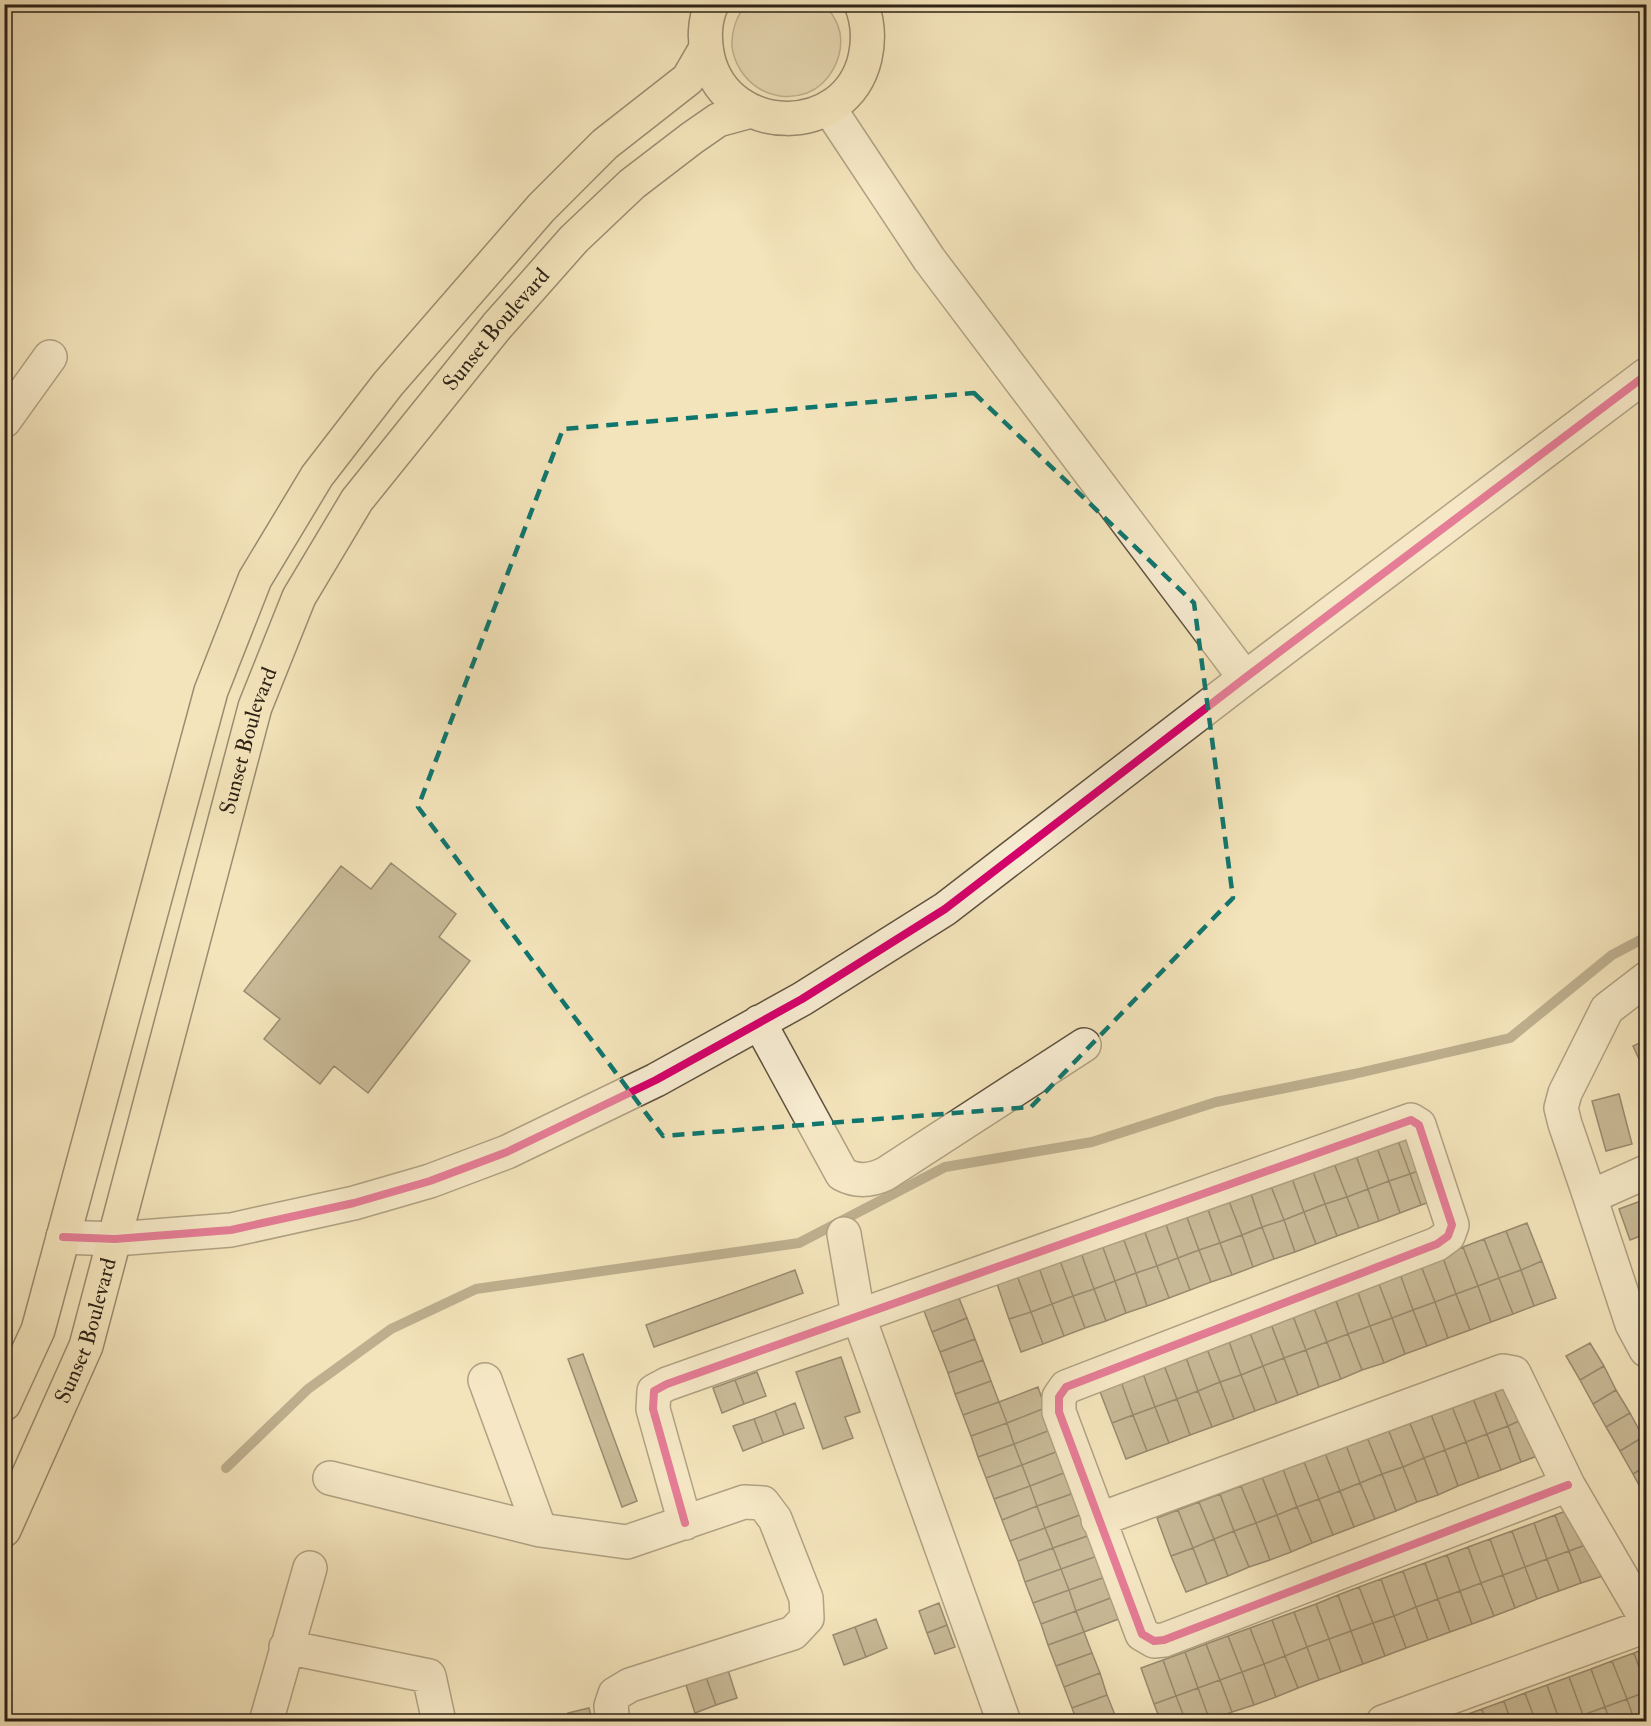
<svg xmlns="http://www.w3.org/2000/svg" width="1651" height="1726" viewBox="0 0 1651 1726" font-family="'IM FELL Double Pica',serif">
<style>
.green{fill:#d2c39f;stroke:#80725a;stroke-width:1.5}
.lines{fill:none;stroke-linecap:round;stroke-linejoin:round}
.stream{stroke:#7c6f57;stroke-width:10}
.building{fill:#94876c;stroke:#2d2216;stroke-width:1.5}
.minor-casing{stroke:#5f523f;stroke-width:36}
.major-casing{stroke:#2d2216;stroke-width:36}
.minor{stroke:#f8edd3;stroke-width:33}
.major{stroke:#f4e4bb;stroke-width:33}
.cycleway-casing{stroke:#f8edd3;stroke-width:11}
.cycleway{stroke:#d6006c;stroke-width:8}
.marked{fill:none;stroke:#0f766e;stroke-width:4.5;stroke-dasharray:12 8;stroke-linejoin:round}
.labels{text-anchor:middle;dominant-baseline:central;stroke-width:5;stroke-linejoin:round;paint-order:stroke}
.street-label{font-size:22px;fill:#2d2216;stroke:#f8edd3}
</style>
<rect width="100%" height="100%" fill="#f4e4bb"/>
<filter id="stains"><feTurbulence type="fractalNoise" baseFrequency=".00333" numOctaves="4"/><feColorMatrix values="0 0 0 0 .2 0 0 0 0 .09 0 0 0 0 .02 0 0 0 .5 -.17"/></filter>
<radialGradient id="worn" r=".72"><stop offset=".6" stop-color="#630" stop-opacity="0"/><stop offset="1" stop-color="#630" stop-opacity=".3"/></radialGradient>
<path class="green" d="M747,4L825,5C832,13 838,22 840,33C844,57 830,84 807,93C772,106 737,82 732,47C731,33 736,15 747,4Z"/>
<g class="lines">
<path class="stream" d="M226,1468L308,1389L391,1329L476,1289L799,1243L945,1167L1092,1142L1216,1102L1354,1074L1510,1038L1612,955L1646,937"/>
</g>
<path class="building" d="M391,863L456,914L439,937L470,961L368,1093L334,1066L320,1084L264,1039L280,1019L244,991L341,866L371,889Z
M1646,1040V1074L1633,1046Z
M1619,1094L1632,1144L1606,1151L1592,1101Z
M1417,1127L1431,1166L1410,1174L1396,1135Z
M1396,1135L1410,1174L1389,1181L1375,1142Z
M1375,1142L1389,1181L1368,1189L1354,1150Z
M1354,1150L1368,1189L1347,1197L1332,1158Z
M1332,1158L1347,1197L1325,1204L1311,1166Z
M1311,1166L1325,1204L1304,1212L1290,1173Z
M1431,1166L1442,1198L1421,1205L1410,1174Z
M1290,1173L1304,1212L1284,1220L1269,1181Z
M1410,1174L1421,1205L1400,1213L1389,1181Z
M1269,1181L1284,1220L1262,1227L1249,1188Z
M1389,1181L1400,1213L1379,1221L1368,1189Z
M1249,1188L1262,1227L1242,1235L1227,1196Z
M1368,1189L1379,1221L1359,1228L1347,1197Z
M1227,1196L1242,1235L1220,1243L1206,1204Z
M1347,1197L1359,1228L1337,1236L1325,1204Z
M1646,1199V1234L1630,1240L1619,1209Z
M1206,1204L1220,1243L1199,1250L1185,1212Z
M1325,1204L1337,1236L1316,1244L1304,1212Z
M1185,1212L1199,1250L1178,1258L1164,1219Z
M1304,1212L1316,1244L1295,1252L1284,1220Z
M1164,1219L1178,1258L1157,1266L1143,1227Z
M1284,1220L1295,1252L1274,1259L1262,1227Z
M1527,1223L1542,1261L1521,1270L1506,1231Z
M1143,1227L1157,1266L1136,1273L1122,1235Z
M1262,1227L1274,1259L1253,1267L1242,1235Z
M1506,1231L1521,1270L1499,1278L1484,1239Z
M1122,1235L1136,1273L1115,1281L1101,1242Z
M1242,1235L1253,1267L1232,1275L1220,1243Z
M1484,1239L1499,1278L1478,1286L1463,1247Z
M1101,1242L1115,1281L1094,1289L1080,1250Z
M1220,1243L1232,1275L1211,1282L1199,1250Z
M1463,1247L1478,1286L1456,1294L1442,1255Z
M1080,1250L1094,1289L1073,1296L1059,1258Z
M1199,1250L1211,1282L1190,1290L1178,1258Z
M1442,1255L1456,1294L1435,1302L1420,1263Z
M1059,1258L1073,1296L1052,1304L1038,1265Z
M1178,1258L1190,1290L1169,1298L1157,1266Z
M1542,1261L1556,1298L1534,1306L1521,1270Z
M1420,1263L1435,1302L1413,1310L1399,1271Z
M1038,1265L1052,1304L1031,1312L1016,1273Z
M1157,1266L1169,1298L1147,1306L1136,1273Z
M795,1270L803,1293L654,1347L646,1325Z
M1521,1270L1534,1306L1513,1314L1499,1278Z
M1399,1271L1413,1310L1392,1318L1377,1279Z
M1016,1273L1031,1312L1009,1319L996,1281Z
M1136,1273L1147,1306L1126,1313L1115,1281Z
M1499,1278L1513,1314L1491,1322L1478,1286Z
M1377,1279L1392,1318L1370,1326L1356,1287Z
M1115,1281L1126,1313L1106,1321L1094,1289Z
M1478,1286L1491,1322L1470,1330L1456,1294Z
M1356,1287L1370,1326L1348,1334L1334,1295Z
M1094,1289L1106,1321L1085,1328L1073,1296Z
M1456,1294L1470,1330L1448,1338L1435,1302Z
M1334,1295L1348,1334L1327,1342L1312,1303Z
M1073,1296L1085,1328L1064,1336L1052,1304Z
M959,1298L967,1318L932,1332L924,1311Z
M1435,1302L1448,1338L1427,1346L1413,1310Z
M1312,1303L1327,1342L1306,1350L1291,1311Z
M1052,1304L1064,1336L1043,1344L1031,1312Z
M1413,1310L1427,1346L1405,1354L1392,1318Z
M1291,1311L1306,1350L1284,1358L1269,1319Z
M1031,1312L1043,1344L1021,1352L1009,1319Z
M967,1318L975,1339L940,1352L932,1332Z
M1392,1318L1405,1354L1384,1363L1370,1326Z
M1269,1319L1284,1358L1263,1366L1248,1328Z
M1370,1326L1384,1363L1362,1370L1348,1334Z
M1248,1328L1263,1366L1241,1375L1227,1336Z
M1348,1334L1362,1370L1341,1379L1327,1342Z
M1227,1336L1241,1375L1220,1382L1205,1344Z
M975,1339L983,1360L948,1373L940,1352Z
M1327,1342L1341,1379L1319,1387L1306,1350Z
M1590,1343L1604,1366L1580,1380L1566,1356Z
M1205,1344L1220,1382L1198,1391L1184,1352Z
M1306,1350L1319,1387L1298,1395L1284,1358Z
M1184,1352L1198,1391L1177,1399L1162,1360Z
M583,1354L637,1501L622,1507L568,1359Z
M841,1357L860,1412L845,1417L853,1438L823,1449L796,1372Z
M1284,1358L1298,1395L1277,1403L1263,1366Z
M983,1360L991,1381L955,1394L948,1373Z
M1162,1360L1177,1399L1155,1407L1141,1368Z
M1263,1366L1277,1403L1255,1411L1241,1375Z
M1604,1366L1616,1390L1593,1404L1580,1380Z
M1141,1368L1155,1407L1133,1415L1119,1376Z
M757,1372L766,1396L744,1404L735,1380Z
M1241,1375L1255,1411L1234,1419L1220,1382Z
M1119,1376L1133,1415L1112,1423L1097,1384Z
M735,1380L744,1404L722,1413L713,1388Z
M1514,1380L1528,1417L1508,1426L1493,1388Z
M991,1381L999,1402L963,1415L955,1394Z
M1220,1382L1234,1419L1212,1427L1198,1391Z
M1038,1387L1045,1408L1007,1423L999,1402Z
M1493,1388L1508,1426L1487,1434L1472,1396Z
M1616,1390L1630,1413L1606,1427L1593,1404Z
M1198,1391L1212,1427L1190,1435L1177,1399Z
M1472,1396L1487,1434L1466,1442L1451,1404Z
M1177,1399L1190,1435L1169,1443L1155,1407Z
M999,1402L1007,1423L971,1436L963,1415Z
M795,1403L804,1428L784,1435L775,1411Z
M1451,1404L1466,1442L1445,1450L1430,1412Z
M1155,1407L1169,1443L1147,1451L1133,1415Z
M1045,1408L1053,1429L1014,1444L1007,1423Z
M775,1411L784,1435L763,1443L754,1419Z
M1430,1412L1445,1450L1424,1458L1409,1421Z
M1630,1413L1643,1437L1620,1451L1606,1427Z
M1133,1415L1147,1451L1126,1459L1112,1423Z
M1528,1417L1543,1454L1521,1462L1508,1426Z
M754,1419L763,1443L743,1451L733,1426Z
M1409,1421L1424,1458L1403,1467L1388,1429Z
M1007,1423L1014,1444L978,1457L971,1436Z
M1508,1426L1521,1462L1501,1470L1487,1434Z
M1053,1429L1061,1450L1022,1465L1014,1444Z
M1388,1429L1403,1467L1382,1474L1367,1437Z
M1487,1434L1501,1470L1479,1478L1466,1442Z
M1367,1437L1382,1474L1360,1483L1346,1445Z
M1643,1437L1646,1443V1466L1633,1474L1620,1451Z
M1466,1442L1479,1478L1458,1486L1445,1450Z
M1014,1444L1022,1465L986,1478L978,1457Z
M1346,1445L1360,1483L1340,1491L1325,1453Z
M1061,1450L1069,1471L1030,1486L1022,1465Z
M1445,1450L1458,1486L1438,1495L1424,1458Z
M1325,1453L1340,1491L1319,1499L1304,1462Z
M1424,1458L1438,1495L1417,1502L1403,1467Z
M1304,1462L1319,1499L1297,1507L1283,1469Z
M1022,1465L1030,1486L994,1499L986,1478Z
M1646,1466V1498L1633,1474Z
M1403,1467L1417,1502L1396,1511L1382,1474Z
M1283,1469L1297,1507L1277,1515L1262,1477Z
M1069,1471L1077,1492L1037,1506L1030,1486Z
M1382,1474L1396,1511L1375,1519L1360,1483Z
M1262,1477L1277,1515L1256,1523L1241,1486Z
M1360,1483L1375,1519L1354,1527L1340,1491Z
M1030,1486L1037,1506L1002,1520L994,1499Z
M1241,1486L1256,1523L1234,1531L1220,1494Z
M1340,1491L1354,1527L1333,1535L1319,1499Z
M1077,1492L1085,1513L1045,1528L1037,1506Z
M1220,1494L1234,1531L1214,1539L1199,1502Z
M1319,1499L1333,1535L1312,1543L1297,1507Z
M1199,1502L1214,1539L1193,1548L1178,1510Z
M1037,1506L1045,1528L1010,1541L1002,1520Z
M1297,1507L1312,1543L1291,1552L1277,1515Z
M1577,1507L1591,1543L1569,1551L1555,1515Z
M1178,1510L1193,1548L1171,1556L1157,1518Z
M1085,1513L1093,1534L1053,1548L1045,1528Z
M1277,1515L1291,1552L1270,1560L1256,1523Z
M1555,1515L1569,1551L1547,1559L1534,1523Z
M1256,1523L1270,1560L1249,1567L1234,1531Z
M1534,1523L1547,1559L1525,1567L1512,1531Z
M1045,1528L1053,1548L1018,1561L1010,1541Z
M1234,1531L1249,1567L1228,1576L1214,1539Z
M1512,1531L1525,1567L1503,1575L1490,1539Z
M1093,1534L1100,1555L1061,1569L1053,1548Z
M1214,1539L1228,1576L1207,1584L1193,1548Z
M1490,1539L1503,1575L1481,1583L1468,1547Z
M1591,1543L1603,1576L1581,1583L1569,1551Z
M1468,1547L1481,1583L1460,1591L1447,1555Z
M1053,1548L1061,1569L1025,1582L1018,1561Z
M1193,1548L1207,1584L1186,1592L1171,1556Z
M1569,1551L1581,1583L1559,1591L1547,1559Z
M1100,1555L1108,1576L1069,1590L1061,1569Z
M1447,1555L1460,1591L1438,1599L1425,1563Z
M1547,1559L1559,1591L1537,1599L1525,1567Z
M1425,1563L1438,1599L1416,1607L1403,1571Z
M1525,1567L1537,1599L1515,1608L1503,1575Z
M1061,1569L1069,1590L1033,1603L1025,1582Z
M1403,1571L1416,1607L1394,1616L1381,1579Z
M1503,1575L1515,1608L1494,1616L1481,1583Z
M1108,1576L1116,1596L1076,1611L1069,1590Z
M1381,1579L1394,1616L1373,1623L1359,1587Z
M1481,1583L1494,1616L1472,1624L1460,1591Z
M1359,1587L1373,1623L1351,1631L1338,1595Z
M1069,1590L1076,1611L1041,1624L1033,1603Z
M1460,1591L1472,1624L1450,1632L1438,1599Z
M1338,1595L1351,1631L1329,1639L1316,1604Z
M1116,1596L1124,1617L1084,1632L1076,1611Z
M1438,1599L1450,1632L1428,1640L1416,1607Z
M939,1603L947,1625L927,1633L919,1611Z
M1316,1604L1329,1639L1307,1647L1294,1612Z
M1416,1607L1428,1640L1406,1648L1394,1616Z
M1076,1611L1084,1632L1048,1645L1041,1624Z
M1294,1612L1307,1647L1285,1656L1272,1620Z
M1394,1616L1406,1648L1385,1656L1373,1623Z
M876,1619L887,1648L866,1657L855,1627Z
M1272,1620L1285,1656L1264,1664L1250,1628Z
M1373,1623L1385,1656L1363,1664L1351,1631Z
M947,1625L955,1647L935,1654L927,1633Z
M855,1627L866,1657L844,1665L833,1635Z
M1250,1628L1264,1664L1242,1672L1228,1636Z
M1351,1631L1363,1664L1341,1672L1329,1639Z
M1084,1632L1092,1653L1056,1666L1048,1645Z
M1228,1636L1242,1672L1220,1680L1206,1644Z
M1329,1639L1341,1672L1319,1680L1307,1647Z
M1206,1644L1220,1680L1198,1688L1185,1652Z
M1307,1647L1319,1680L1298,1688L1285,1656Z
M1646,1648V1687L1634,1653Z
M1185,1652L1198,1688L1176,1696L1163,1660Z
M1092,1653L1100,1673L1064,1687L1056,1666Z
M1634,1653L1646,1687V1692L1627,1699L1612,1661Z
M1285,1656L1298,1688L1276,1697L1264,1664Z
M1163,1660L1176,1696L1154,1704L1141,1668Z
M1612,1661L1627,1699L1605,1707L1591,1669Z
M1264,1664L1276,1697L1254,1705L1242,1672Z
M1591,1669L1605,1707L1583,1715L1569,1677Z
M728,1670L737,1698L716,1705L706,1677Z
M1242,1672L1254,1705L1232,1712L1220,1680Z
M1100,1673L1107,1695L1072,1708L1064,1687Z
M706,1677L716,1705L695,1713L686,1685Z
M1569,1677L1583,1715L1566,1722H1560L1547,1685Z
M1220,1680L1232,1712L1210,1721L1198,1688Z
M1547,1685L1560,1722H1536L1525,1693Z
M1198,1688L1210,1721L1186,1722L1176,1696Z
M1646,1692V1722H1635L1627,1699Z
M1525,1693L1536,1722H1511L1504,1701Z
M1107,1695L1115,1715L1099,1722H1077L1072,1708Z
M1176,1696L1186,1722H1161L1154,1704Z
M1627,1699L1635,1722H1610L1605,1707Z
M1504,1701L1511,1722H1486L1482,1709Z
M1605,1707L1610,1722H1585L1583,1715Z
M589,1708L593,1722H571L568,1713Z
M1482,1709L1486,1722H1462L1460,1717Z
M1115,1715L1117,1722H1099Z
M1583,1715L1585,1722H1566Z"/>
<g class="lines">
<defs>
<path id="minor" d="M829,108L929,259L1245,678
M4,421L50,357
M759,1022L842,1174C857,1182 870,1181 885,1174L1084,1045
M1646,1172L1590,1197L1632,1324L1646,1350
M1590,1197L1565,1124L1561,1108L1565,1093L1607,1009L1646,979
M844,1234L858,1315L1004,1722
M63,1237L115,1239L231,1230L354,1203L430,1181L507,1152L656,1080L802,999L945,909L1245,678L1646,375
M485,1380L540,1530
M330,1478L540,1530L627,1542L744,1502L763,1503L775,1519L806,1598L807,1618L793,1633L630,1685L615,1694L611,1706L613,1722
M1098,1520L1503,1371L1514,1373L1568,1485L1646,1619
M685,1523L653,1409L654,1391L667,1384L1411,1120L1419,1125L1452,1225L1448,1236L1437,1244L1066,1387L1059,1397V1412L1142,1634L1154,1641L1164,1640L1568,1485
M286,1647L429,1676L439,1722
M266,1722L310,1568
M1383,1722L1646,1626"/>
<g id="major">
<path d="M712,4C704,20 704,41 708,58C728,138 846,139 865,58C869,40 868,21 861,4"/>
<path d="M4,1404L38,1330L211,691L255,579L317,476L388,384L541,208L605,144L688,79L706,48"/>
<path id="s1" d="M4,1530L86,1346L255,707L299,597L357,500L497,326L574,239L632,184L692,138L718,120L751,111"/>
</g>
</defs>
<use href="#minor" class="minor-casing"/>
<use href="#major" class="major-casing"/>
<use href="#minor" class="minor"/>
<use href="#major" class="major"/>
<defs>
<path id="cycleway" d="M63,1237L115,1239L231,1230L354,1203L430,1181L507,1152L656,1080L802,999L945,909L1245,678L1646,375
M685,1523L653,1409L654,1391L667,1384L1411,1120L1419,1125L1452,1225L1448,1236L1437,1244L1066,1387L1059,1397V1412L1142,1634L1154,1641L1164,1640L1568,1485"/>
</defs>
<use href="#cycleway" class="cycleway-casing"/>
<use href="#cycleway" class="cycleway"/>
</g>
<path d="M0 0H1651V1726H0ZM974,393L1194,603L1233,898L1031,1107L663,1136L418,807L563,429Z" fill="#f4e4bb" fill-opacity=".55" fill-rule="evenodd"/>
<path class="marked" d="M974,393L1194,603L1233,898L1031,1107L663,1136L418,807L563,429Z"/>
<g class="labels">
<g class="street-label">
<text stroke="none"><textPath href="#s1" startOffset="1314">Sunset Boulevard</textPath></text>
<text stroke="none"><textPath href="#s1" startOffset="828">Sunset Boulevard</textPath></text>
<text stroke="none"><textPath href="#s1" startOffset="216">Sunset Boulevard</textPath></text>
</g>
</g>
<rect width="1651" height="1726" fill="none" stroke="#f4e4bb" stroke-width="24"/>
<rect x="6" y="6" width="1639" height="1714" fill="none" stroke="#2d2216" stroke-width="3"/>
<rect x="12" y="12" width="1627" height="1702" fill="none" stroke="#2d2216" stroke-width="1.5"/>
<rect width="100%" height="100%" filter="url(#stains)"/>
<rect width="100%" height="100%" fill="url(#worn)"/>
</svg>
